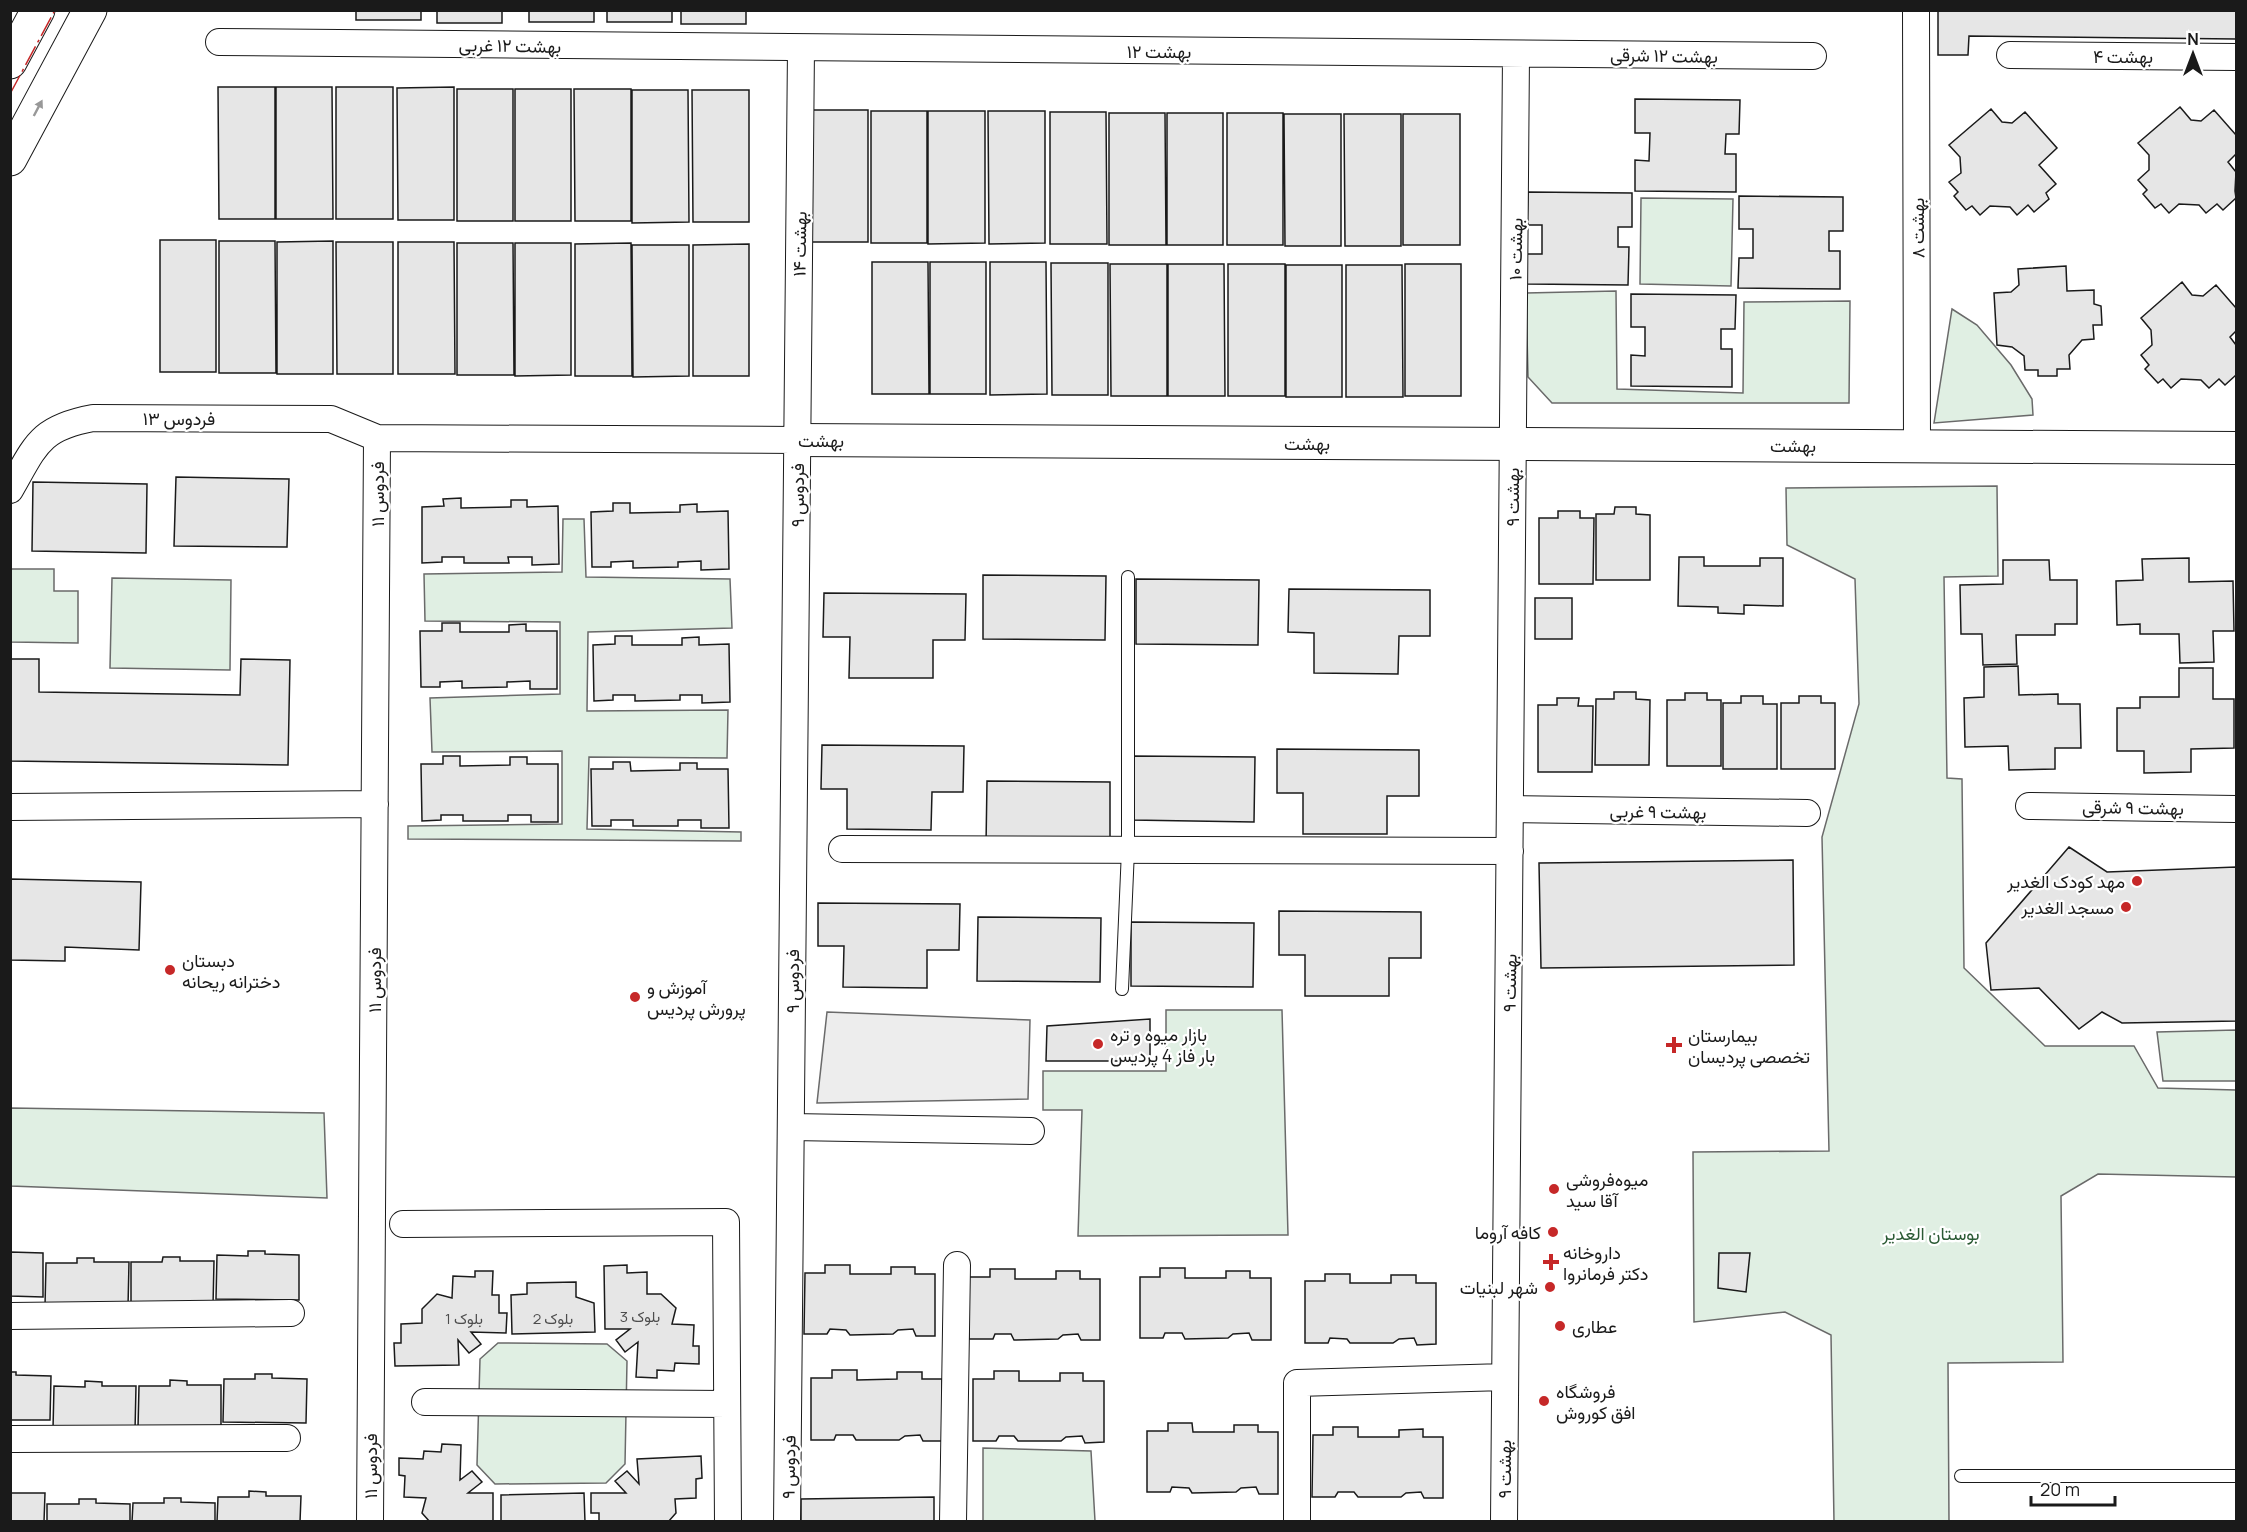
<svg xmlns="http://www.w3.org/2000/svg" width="2247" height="1532" viewBox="0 0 2247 1532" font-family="Manrope,Vazirmatn,sans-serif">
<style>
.green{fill:#e0efe3;stroke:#6a6a6a;stroke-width:1.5}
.parking{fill:#ededed;stroke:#6a6a6a;stroke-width:1.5}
.building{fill:#e6e6e6;stroke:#1a1a1a;stroke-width:1.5}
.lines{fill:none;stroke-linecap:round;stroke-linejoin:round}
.service-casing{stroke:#1a1a1a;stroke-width:14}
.minor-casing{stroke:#1a1a1a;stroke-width:28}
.tertiary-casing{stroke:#1a1a1a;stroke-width:34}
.secondary-casing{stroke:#1a1a1a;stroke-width:35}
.service{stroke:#fff;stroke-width:12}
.minor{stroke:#fff;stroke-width:26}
.tertiary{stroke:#fff;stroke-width:32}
.secondary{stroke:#fff;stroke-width:33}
.power{stroke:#c62828;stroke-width:1.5;stroke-dasharray:21 4.5 3 4.5;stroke-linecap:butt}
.oneway{fill:#989898}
.poi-dot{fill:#c62828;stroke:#fff;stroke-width:2}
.labels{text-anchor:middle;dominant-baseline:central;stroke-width:4.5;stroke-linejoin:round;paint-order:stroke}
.number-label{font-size:15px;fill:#4d4d4d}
.street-label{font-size:18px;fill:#1a1a1a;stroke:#fff}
.poi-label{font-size:18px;fill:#1a1a1a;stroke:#fff;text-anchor:start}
.park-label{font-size:18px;fill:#2b5a34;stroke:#fff}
</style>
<rect width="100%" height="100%" fill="#fff"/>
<path class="green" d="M1641,198L1733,199L1731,286L1640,284Z
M1616,291L1617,389L1743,393L1744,302L1850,301L1849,403H1552L1528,377L1526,293Z
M1952,309L1977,325L2011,365L2032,399L2033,415L1934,423Z
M1997,486L1998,576L1944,577L1947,778L1962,779L1964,968L2045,1046H2134L2158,1088L2236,1090V1177L2098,1174L2061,1196L2063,1362L1948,1363L1949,1521L1834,1522L1831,1335L1785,1312L1694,1322L1693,1152L1829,1151L1822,837L1859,704L1855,579L1787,545L1786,488Z
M563,519H584L586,577L730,579L732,628L588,632L587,711L728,710L727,758L589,757L587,829L741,832V841L408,839V826L562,824V751L432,752L430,698L560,694V622L425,621L424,574L562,572Z
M11,569H54V591H78V643L11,642Z
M112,578L231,580L230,670L110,668Z
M1166,1010H1282L1288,1235L1078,1236L1082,1110H1043V1071H1166Z
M2236,1030V1081H2163L2157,1032Z
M11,1108L324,1113L327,1198L11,1186Z
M498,1343L607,1344L627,1361L625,1464L606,1483L495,1484L477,1465L480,1359Z
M983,1448L1091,1451L1095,1521H983Z"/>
<path class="parking" d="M827,1012L1030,1020L1028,1099L817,1103Z"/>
<path class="building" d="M356,10H421V20H356Z
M437,10H502V23H437Z
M529,10H594V22H529Z
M607,10H672V22H607Z
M681,10H746V24H681Z
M1938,10H2236V39L1969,36L1968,55H1938Z
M218,87H275V219H219Z
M276,87H332L333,219H276Z
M336,87H393V219H336Z
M454,87V220H398L397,88Z
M457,89H513V221H457Z
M515,89H571V221H515Z
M574,89H631V221H575Z
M632,90H688L689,222L632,223Z
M692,90H749V222H693Z
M1635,99L1740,100L1739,134H1726L1725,154H1736V192L1635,191V160L1649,161L1650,133H1635Z
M2180,107L2191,120L2201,121L2214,110L2236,135V154L2228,162L2236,172L2235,191L2236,198L2223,210L2217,204L2206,213L2199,205L2179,204L2169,213L2161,204L2155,208L2143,194L2147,190L2138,180L2149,170V155L2138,143Z
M1991,109L2002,122L2012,123L2025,112L2057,148L2039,165L2056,184L2046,193L2049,199L2034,212L2028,205L2017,215L2010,207L1990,206L1980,215L1972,206L1966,210L1954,196L1958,192L1949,182L1961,173L1960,157L1949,145Z
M811,110H868V242H812Z
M871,111H927V243H871Z
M928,111H985V243L928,244Z
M988,111H1045V243L989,244Z
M1050,112H1106L1107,244H1050Z
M1109,113H1165L1166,245H1109Z
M1167,113H1223V245H1167Z
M1227,113H1283V245H1227Z
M1284,114H1341V246H1285Z
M1344,114H1401V246H1345Z
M1403,114H1460V245H1403Z
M1528,192L1632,193V227H1618V247H1629L1628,285L1527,284V254H1542V225H1527Z
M1739,196L1843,197V231H1829V251H1840V289L1738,288L1739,258H1753V229H1739Z
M160,240H216V372H160Z
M219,241H275L276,373H219Z
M333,241V374H277V242Z
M336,242H393V374H337Z
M398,242H454L455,374H398Z
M457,243H513L514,375H457Z
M515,243H571V375L515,376Z
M631,243L632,376H575V244Z
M749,244V376H693V245Z
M632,245H689V376L633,377Z
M872,262H928L929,394H872Z
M930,262H986V394H930Z
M990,262H1046L1047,394L990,395Z
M1051,263H1108V395H1052Z
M1110,264H1167V396H1111Z
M1168,264H1224L1225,396H1168Z
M1228,264H1285V396H1228Z
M1405,264H1461V396H1405Z
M1286,265H1342V397H1286Z
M1346,265H1402L1403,397H1346Z
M2066,266L2067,291L2094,290V304L2101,306L2102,325H2093L2094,339L2082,340L2069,355L2070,369H2057V376H2038V370H2025L2024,356L2012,347L1997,345L1994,293L2011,292L2019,285L2018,269Z
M2182,282L2192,295L2203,296L2216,285L2236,308V331L2230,337L2236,345V375L2225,385L2219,379L2209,388L2201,380L2181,379L2171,388L2163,379L2158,383L2145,369L2149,365L2141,355L2152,345L2151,330L2141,318Z
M1631,294L1736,295L1735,329H1721V349H1732V387L1631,386V355L1645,356V327H1631Z
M176,477L289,479L287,547L174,546Z
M33,482L147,484L146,553L32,551Z
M461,498V508L511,507V500H527V507L558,506L559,564L532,565V557H508L509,563H464V557H442V562L422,563V507L444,506L443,499Z
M613,503H630V513L680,512V505L697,504V512L728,511L729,569L701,570V561L678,562V567L633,568V561L611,562V567H592L591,512L613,511Z
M1615,507H1636V514L1650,515V580H1596V514H1614Z
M1558,511H1580V518H1594L1593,584H1539V518H1558Z
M1679,557H1704V566H1760V558H1783V606L1744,605V614L1718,613V607L1678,606Z
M2189,558V582L2233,581L2234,631H2213L2214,662L2180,663L2179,634H2140V624L2117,625L2116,581L2143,580L2142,559Z
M2003,560H2049L2050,580H2077V624H2055V635H2016L2017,664L1983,665L1982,634H1961L1960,585L2003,584Z
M983,575L1106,576L1105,640L983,639Z
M1136,579L1259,580L1258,645L1136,644Z
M1289,589L1430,590V636H1399L1398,674L1314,673V633L1288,632Z
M824,593L966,594L965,640H933V678H849L850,637H823Z
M1535,598H1572V639H1535Z
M442,623H460V632H509V625L526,624V631H557V689H530V681L507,682V687L462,688V681L440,682V687H421L420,631H442Z
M615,636H632V645H682V638L699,637V645L729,644L730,702L702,703V695H680V700L635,701V695H613V700L594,701L593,645L615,644Z
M10,659H39V692L240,695L241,659L290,660L288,765L10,761Z
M2018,666L2019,695L2058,694V704H2080L2081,748H2055V769L2009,770L2008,746L1965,747L1964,698L1984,697V667Z
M2179,668H2213V699H2234V748L2191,749V772L2144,773V751H2117V708H2140V697H2179Z
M1614,692H1636V699L1650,700L1649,765H1595L1596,699H1614Z
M1685,693H1707V700H1721V766H1667V700H1685Z
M1741,696H1763V704H1777V769H1723V703H1741Z
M1799,696H1821V703H1835V769H1781V703H1799Z
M1557,698H1579L1578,706H1593L1592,772H1538V705H1557Z
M822,745L964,746L963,792H932L931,830L847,829V789H821Z
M1277,749L1419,750V796H1387V834H1303V793H1277Z
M443,756H460V766L510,765V757H527V764H558V822H531V815H508V821H463V815H441V820L422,821L421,764H443Z
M1132,756L1255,757L1254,822L1131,820Z
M613,762H630L631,771L680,770V763H697V769H728L729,828H701V820H678V826H633V820H611V826H592L591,769H613Z
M987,781L1110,782V846L986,845Z
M2069,847L2107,872L2236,867V1021L2122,1023L2102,1012L2079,1029L2039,988L1991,990L1986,943Z
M1793,860L1794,965L1541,968L1539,863Z
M10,879L141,882L139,950L65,947V961L10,960Z
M818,903L960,904L959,950H927V988L843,987L844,946H818Z
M1279,911L1421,912V958H1389V996H1305V955H1279Z
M978,917L1101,918L1100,982L977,981Z
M1131,922L1254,923L1253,987L1131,986Z
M1150,1019V1061H1046L1047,1026Z
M248,1251H265V1254L299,1255V1300L216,1299L217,1255L248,1256Z
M10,1252L43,1253V1297L10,1296Z
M1719,1253H1750L1746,1292L1718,1288Z
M163,1257H180V1261H214L213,1306L131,1305V1262H162Z
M77,1258H94V1262H129L128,1307L45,1306L46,1263H77Z
M627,1265V1273L647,1272V1294H661L676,1308L672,1324L694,1325L693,1346H699V1364L675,1363L674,1371L657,1370V1378L636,1377L638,1342L625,1352L616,1340L630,1329H605L604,1266Z
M825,1265H850V1274H891V1267H915V1274H935V1336H916L913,1329L898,1330L893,1334L850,1335L846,1330L830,1329L827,1334H804L805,1273H825Z
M1160,1268H1185V1278H1226V1271H1250V1278H1271V1340H1252L1249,1333L1233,1334L1228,1338L1185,1339L1182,1333H1165L1163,1338H1140V1277H1160Z
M990,1269H1015V1279H1056V1271H1080V1279H1100V1340H1081L1078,1334L1063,1335L1058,1339L1014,1340L1011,1334H995L993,1339H969V1277H990Z
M475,1271H493L492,1295H499V1313H507L506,1333L471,1332L481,1344L469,1353L458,1340L459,1365L395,1366L394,1343H401V1324L422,1323V1309L437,1294L452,1298L453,1276L475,1277Z
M1325,1274H1350V1283H1391V1275H1416V1283H1436V1344L1417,1345L1414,1338L1399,1339L1393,1343H1350L1347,1339L1330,1338L1328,1343H1305V1281H1325Z
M576,1282V1297L594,1303L595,1332L512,1334L511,1295L527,1294V1283Z
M832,1370H857V1380L897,1379V1372H922V1379H942V1441H923L920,1435L905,1436L899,1440H856L853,1435H836L834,1440H811V1378H832Z
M994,1371H1019V1381H1060V1373H1083V1381H1104V1442L1085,1443L1082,1436L1066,1437L1061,1441H1018L1014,1436H999L996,1441H973V1379H994Z
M10,1372H16V1375L51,1376L50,1420H10Z
M255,1374H272V1378L307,1379L306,1423L223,1422L224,1379H255Z
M170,1380L187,1381V1385H221V1430L138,1428L139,1386H170Z
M85,1381L102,1382V1386H136L135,1431L53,1429L54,1386L85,1387Z
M1168,1423H1192L1193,1432H1234V1425H1258V1432H1278V1494H1259L1256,1487L1241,1488L1236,1492L1192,1493L1189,1488L1172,1487L1170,1492H1147V1431H1168Z
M1333,1427H1358V1437H1399V1430L1423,1429V1437H1443V1498H1424L1421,1492L1406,1493L1401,1497H1358L1354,1492H1338L1335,1497H1312L1313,1435H1333Z
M442,1444L461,1445L460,1480L472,1471L482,1482L468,1493H493V1522H430L422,1513L426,1498L404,1497L405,1476L399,1475V1458L423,1459L424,1451L441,1452Z
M701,1456L702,1478L696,1479V1498L675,1499L676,1513L668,1522H599V1513H591V1493H626L615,1481L627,1471L639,1484L637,1459Z
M249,1491L266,1492V1496H301L300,1522H217L218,1497H249Z
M10,1493H45L44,1522H10Z
M584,1493L585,1522H501V1495Z
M934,1497V1522H801V1499Z
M164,1498H181V1502L215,1503V1522H132L133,1503H164Z
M79,1499H96V1503L130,1504V1522H47V1504H79Z"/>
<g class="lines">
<defs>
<path id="service" d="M1122,989L1128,850V577
M1961,1476H2236"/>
<path id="minor" d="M1916,10L1917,446
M219,42L1813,56
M2010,55L2236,57
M10,490C36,445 39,428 93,418L331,419L377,438L797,440
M2029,806L2236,809
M10,807L375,804
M1510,809L1807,813
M842,849L1510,851
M791,1127L1031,1131
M403,1224L726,1222L728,1522
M10,1316L291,1313
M425,1402L727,1404
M10,1439L287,1438
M370,1522L377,438
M787,1522L801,48
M953,1522L957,1265
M1297,1522V1383L1505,1377
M1504,1522L1516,54"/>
<path id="tertiary" d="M797,440L2236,448"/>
<path id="secondary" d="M10,62L38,10
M10,159L90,10"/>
</defs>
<use href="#service" class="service-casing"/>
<use href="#minor" class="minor-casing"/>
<use href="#tertiary" class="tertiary-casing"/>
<use href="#secondary" class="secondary-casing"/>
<use href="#service" class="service"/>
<use href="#minor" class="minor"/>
<use href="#tertiary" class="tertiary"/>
<use href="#secondary" class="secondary"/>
<path class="power" d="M10,94L55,10"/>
</g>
<defs><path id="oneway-solid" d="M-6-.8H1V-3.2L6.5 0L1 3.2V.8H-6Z" transform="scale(1.5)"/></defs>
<use class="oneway" href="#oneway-solid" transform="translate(38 108) rotate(-62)"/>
<g class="poi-dot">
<circle cx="2137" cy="881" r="6"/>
<circle cx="2126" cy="907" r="6"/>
<circle cx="170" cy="970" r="6"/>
<circle cx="635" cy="997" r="6"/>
<circle cx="1098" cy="1044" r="6"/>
<path d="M1671 1036h6v6h6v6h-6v6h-6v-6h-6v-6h6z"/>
<circle cx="1554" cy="1189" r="6"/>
<circle cx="1553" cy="1232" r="6"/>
<path d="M1548 1253h6v6h6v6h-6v6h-6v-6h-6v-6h6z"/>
<circle cx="1550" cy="1287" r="6"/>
<circle cx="1560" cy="1326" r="6"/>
<circle cx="1544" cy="1401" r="6"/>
</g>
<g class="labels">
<g class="number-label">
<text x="640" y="1316">بلوک 3</text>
<text x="464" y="1318">بلوک 1</text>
<text x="553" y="1318">بلوک 2</text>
</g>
<g class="street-label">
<text transform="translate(510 45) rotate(1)">بهشت ۱۲ غربی</text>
<text x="1159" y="51">بهشت ۱۲</text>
<text transform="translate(1664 55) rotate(1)">بهشت ۱۲ شرقی</text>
<text x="2123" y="56">بهشت ۴</text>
<text transform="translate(1917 228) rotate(-90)">بهشت ۸</text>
<text transform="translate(799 244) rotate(-89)">بهشت ۱۴</text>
<text transform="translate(1515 249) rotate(-89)">بهشت ۱۰</text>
<text x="179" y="418">فردوس ۱۳</text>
<text x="821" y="440">بهشت</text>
<text x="1307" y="443">بهشت</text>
<text x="1793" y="445">بهشت</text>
<text transform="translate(377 494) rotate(-90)">فردوس ۱۱</text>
<text transform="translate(797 495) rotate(-90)">فردوس ۹</text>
<text transform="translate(1512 497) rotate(-90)">بهشت ۹</text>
<text transform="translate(2133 807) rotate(1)">بهشت ۹ شرقی</text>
<text transform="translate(1658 811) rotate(1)">بهشت ۹ غربی</text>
<text transform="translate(374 980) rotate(-90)">فردوس ۱۱</text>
<text transform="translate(792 981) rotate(-90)">فردوس ۹</text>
<text transform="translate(1509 983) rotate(-89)">بهشت ۹</text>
<text transform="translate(370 1466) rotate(-90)">فردوس ۱۱</text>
<text transform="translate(788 1467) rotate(-89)">فردوس ۹</text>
<text transform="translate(1504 1469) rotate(-90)">بهشت ۹</text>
</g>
<g class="poi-label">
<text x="2125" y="881" text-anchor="end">مهد کودک الغدیر</text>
<text x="2114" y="907" text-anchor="end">مسجد الغدیر</text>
<text x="182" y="960">دبستان<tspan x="182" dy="21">دخترانه ریحانه</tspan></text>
<text x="647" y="987">آموزش و<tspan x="647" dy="21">پرورش پردیس</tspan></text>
<text x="1110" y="1034">بازار میوه و تره<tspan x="1110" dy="21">بار فاز 4 پردیس</tspan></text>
<text x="1688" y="1035">بیمارستان<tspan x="1688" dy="21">تخصصی پردیسان</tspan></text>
<text x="1566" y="1179">میوه‌فروشی<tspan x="1566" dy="21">آقا سید</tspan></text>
<text x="1541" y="1232" text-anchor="end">کافه آروما</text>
<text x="1563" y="1252">داروخانه<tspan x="1563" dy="21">دکتر فرمانروا</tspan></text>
<text x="1538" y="1287" text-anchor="end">شهر لبنیات</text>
<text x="1572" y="1326">عطاری</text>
<text x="1556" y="1391">فروشگاه<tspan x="1556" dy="21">افق کوروش</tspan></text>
</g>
<g class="park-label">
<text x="1931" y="1233">بوستان الغدیر</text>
</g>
</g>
<rect width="2247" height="1532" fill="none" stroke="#1a1a1a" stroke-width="24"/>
<g transform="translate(2193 54)" stroke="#ffffff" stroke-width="4.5" paint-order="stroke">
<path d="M0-4.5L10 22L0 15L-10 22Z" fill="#1a1a1a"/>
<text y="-9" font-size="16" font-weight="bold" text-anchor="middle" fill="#1a1a1a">N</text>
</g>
<path d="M2031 1496v9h84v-9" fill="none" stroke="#1a1a1a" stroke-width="3"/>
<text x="2040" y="1496" font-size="18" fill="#1a1a1a" stroke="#ffffff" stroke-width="4.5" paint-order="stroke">20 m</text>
</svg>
